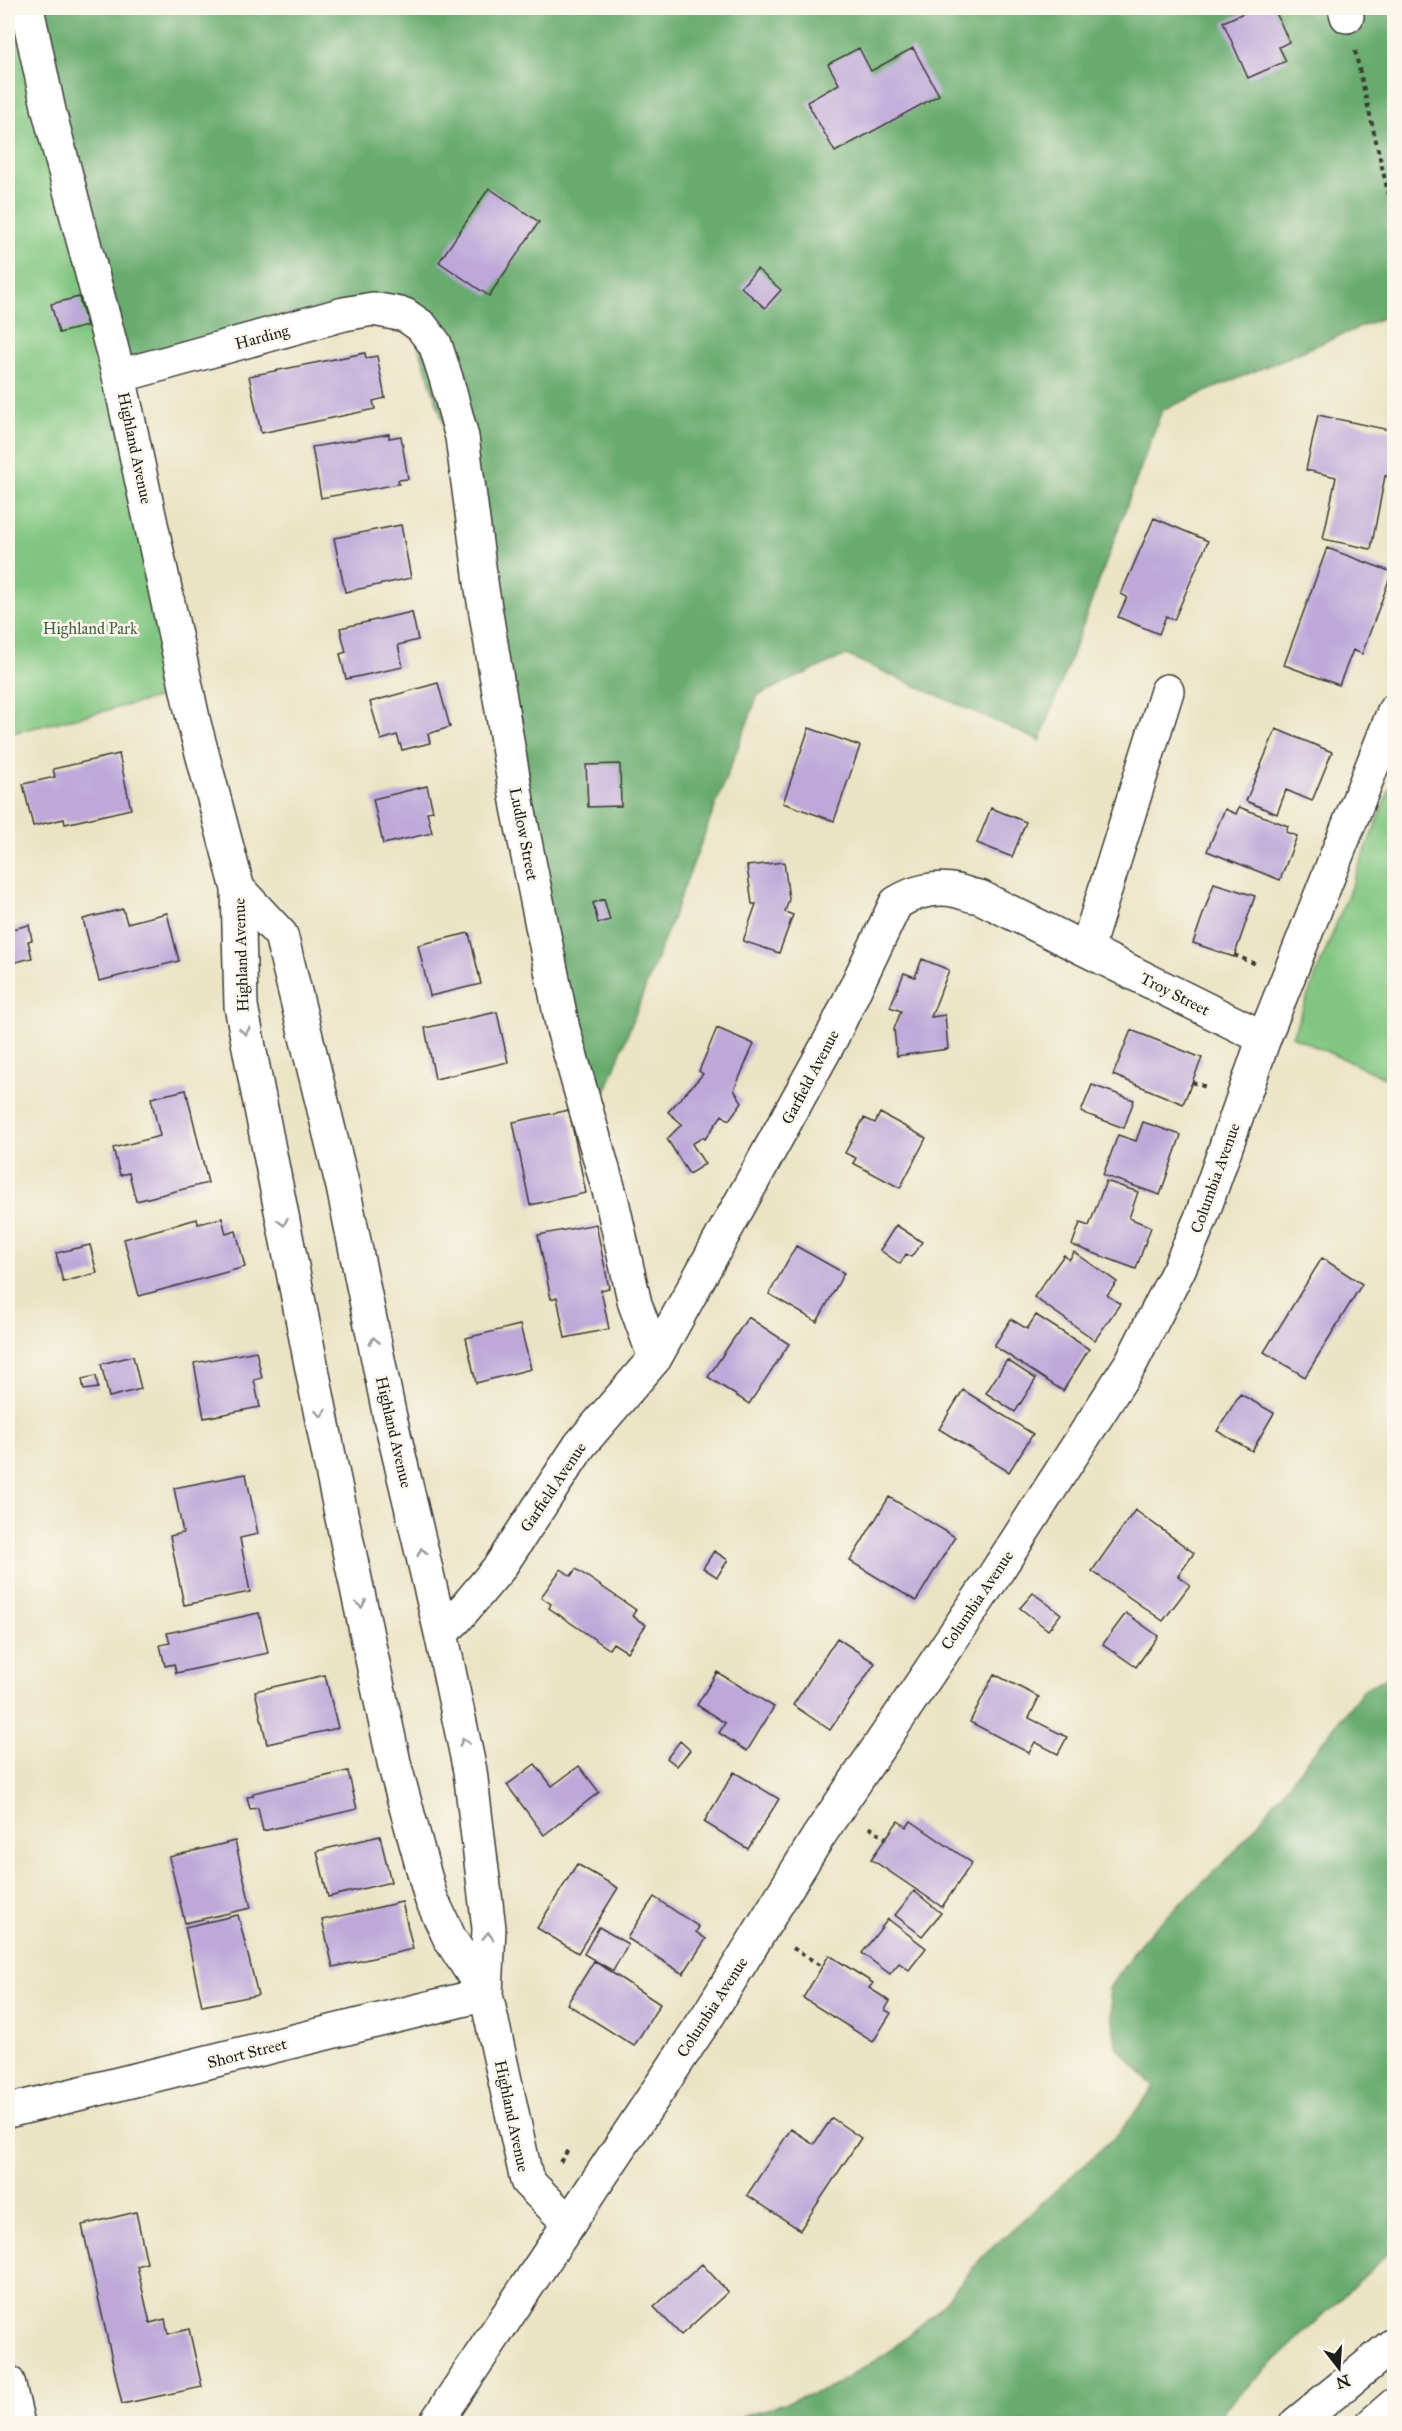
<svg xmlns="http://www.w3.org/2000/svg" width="1402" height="2431" viewBox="0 0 1402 2431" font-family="'IM FELL Great Primer',serif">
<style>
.green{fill:#80c680;stroke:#4e714e;stroke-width:1.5}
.forest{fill:#68ab6e;stroke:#426445;stroke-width:1.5}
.building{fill:#bda8d9}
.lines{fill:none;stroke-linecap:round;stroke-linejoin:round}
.street-casing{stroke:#3b3a35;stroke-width:36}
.secondary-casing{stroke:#3b3a35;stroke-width:36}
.path{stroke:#3b3a35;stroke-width:4;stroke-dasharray:4.5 4.5;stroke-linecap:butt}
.street{stroke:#fff;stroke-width:33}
.secondary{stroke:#fff;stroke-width:33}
.oneway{stroke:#999}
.labels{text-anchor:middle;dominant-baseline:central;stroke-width:5;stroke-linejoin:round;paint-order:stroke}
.street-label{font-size:16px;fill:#1c1c1c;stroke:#fbf7ec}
.park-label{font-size:16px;fill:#446044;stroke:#fbf7ec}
</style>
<rect width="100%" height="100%" fill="#fbf7ec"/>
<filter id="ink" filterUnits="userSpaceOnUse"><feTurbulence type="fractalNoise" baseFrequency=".0167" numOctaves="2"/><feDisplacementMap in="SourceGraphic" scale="12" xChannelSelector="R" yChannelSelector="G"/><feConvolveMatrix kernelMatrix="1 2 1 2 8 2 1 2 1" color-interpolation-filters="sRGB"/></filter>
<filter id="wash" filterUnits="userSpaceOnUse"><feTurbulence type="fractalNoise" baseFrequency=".008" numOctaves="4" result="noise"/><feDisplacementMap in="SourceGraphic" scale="24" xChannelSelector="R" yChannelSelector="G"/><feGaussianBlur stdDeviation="1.35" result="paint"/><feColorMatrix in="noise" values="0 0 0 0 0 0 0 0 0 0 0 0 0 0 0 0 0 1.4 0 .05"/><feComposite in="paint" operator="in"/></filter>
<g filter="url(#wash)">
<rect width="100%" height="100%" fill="#eae4c5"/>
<path class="green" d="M8,8H28L187,691L8,734Z
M1394,778V1082L1292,1036Z"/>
<path class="forest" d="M27,8H1394V313L1162,410L1040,741L846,655L758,695L590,1132L468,499L407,310L119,376Z
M1394,1673V2248L1226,2407L1215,2423H725L832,2387L886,2354L937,2311L984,2255L1118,2134L1154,2087L1116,2046L1109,1988L1144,1938L1234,1853L1364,1689Z"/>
<g id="blocks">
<path class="building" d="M1255,8H1274L1289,42L1279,47L1286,61L1248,78L1223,22Z
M859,48L871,71L913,48L939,95L835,152L807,102L839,84L828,64Z
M489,188L539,222L489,296L439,262Z
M757,269L781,290L765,308L741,287Z
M79,297L87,326L59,333L51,304Z
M365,353L366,358L377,356L385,398L373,401L375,409L261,433L249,376Z
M1318,415L1394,431V478L1385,476L1371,549L1323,539L1336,477L1306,470Z
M389,434V438L401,436L408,479L398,480L399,484L321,498L312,447Z
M1154,518L1208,541L1174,620L1166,616L1159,634L1118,617L1127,597L1121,594Z
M401,525L411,578L345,592L334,538Z
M1327,548L1392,572L1362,654L1353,650L1339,685L1284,665Z
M412,612L418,640L398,645L403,667L346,679L340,654L346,652L340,628Z
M438,683L450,727L428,734L430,743L402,750L397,735L381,740L370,702Z
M809,728L860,746L834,821L783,803Z
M1276,729L1332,752L1312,801L1286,790L1277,814L1246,801Z
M119,754L131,809L65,824L64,819L33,826L23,784L55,777L53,769Z
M620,764L621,806L588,807L586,765Z
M427,786L433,811L427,812L432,833L383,844L373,799Z
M1239,807L1288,826L1286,832L1297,836L1280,880L1207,851L1225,809L1236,814Z
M991,808L1026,822L1012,857L977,843Z
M784,862L789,899L785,912L793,915L779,953L743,941L756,904H752L747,866Z
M1214,883L1255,896L1234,957L1193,943Z
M604,899L610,920L598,923L593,903Z
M123,909L127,923L167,913L179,961L99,981L83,919Z
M29,925L32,940L28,941L32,958L8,964V930Z
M469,933L481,984L430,996L418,945Z
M922,959L949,970L931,1017L945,1015L948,1049L897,1056L894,1029L901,1011L890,1007L904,973L915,977Z
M497,1012L508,1062L435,1079L425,1028Z
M717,1028L754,1044L734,1090L742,1102L729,1120L722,1115L705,1139L703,1137L692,1144L705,1164L689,1174L667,1139L682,1124L668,1112L703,1074L699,1071Z
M1131,1030L1202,1058L1183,1104L1113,1075Z
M1092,1085L1134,1100L1124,1128L1081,1112Z
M186,1090L208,1183L136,1201L129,1173L120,1175L113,1148L160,1136L151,1098Z
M569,1110L586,1193L530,1205L513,1122Z
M880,1113L926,1138L900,1188L853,1163L856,1158L845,1153L864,1118L875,1123Z
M1143,1122L1181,1135L1160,1195L1103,1175L1118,1135L1136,1141Z
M1106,1181L1138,1192L1129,1218L1151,1227L1136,1269L1072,1245L1080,1223L1089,1226Z
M222,1218L226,1234L236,1231L245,1267L139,1296L124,1239L197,1219L198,1224Z
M596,1224L609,1288L601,1290L609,1329L565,1338L557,1297L551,1299L538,1235Z
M896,1225L922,1242L911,1257L906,1254L900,1264L880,1250Z
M90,1245L97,1273L63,1282L56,1253Z
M796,1246L844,1273L817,1322L769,1294Z
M1074,1252L1117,1282L1107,1295L1120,1304L1095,1340L1034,1297L1064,1255L1069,1260Z
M1322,1258L1362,1284L1305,1377L1264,1352Z
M1036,1315L1089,1349L1063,1391L994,1346L1011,1319L1027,1329Z
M748,1317L789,1344L749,1404L708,1377Z
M520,1325L531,1369L476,1383L466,1338Z
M256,1351L262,1378L254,1380L260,1407L204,1418L194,1363Z
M133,1356L141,1389L109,1397L101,1364Z
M1007,1360L1036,1379L1015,1412L986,1393Z
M96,1376L98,1388L84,1390L82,1379Z
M963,1390L1033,1434L1009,1472L939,1429Z
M1240,1394L1274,1413L1252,1451L1217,1431Z
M246,1474L258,1534L240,1538L250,1592L184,1605L170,1536L183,1533L174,1488Z
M889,1497L955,1537L916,1601L850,1561Z
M1135,1510L1194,1553L1178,1576L1190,1585L1163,1621L1092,1571Z
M714,1551L728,1560L717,1577L703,1568Z
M561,1569L571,1576L576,1569L636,1610L632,1616L646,1625L627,1652L613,1643L609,1649L549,1608L551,1604L541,1597Z
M1033,1593L1061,1614L1048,1630L1020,1608Z
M259,1613L268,1653L176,1673L174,1664L165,1666L160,1645L170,1643L167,1633Z
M1126,1613L1158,1636L1136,1667L1103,1644Z
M837,1638L875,1663L830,1730L793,1705Z
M717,1672L774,1707L747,1751L719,1733L725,1723L697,1705Z
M994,1674L1039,1697L1029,1718L1067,1737L1058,1754L1035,1742L1029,1753L970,1722Z
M325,1675L338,1728L267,1744L255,1691Z
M680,1741L690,1750L677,1766L667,1758Z
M535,1764L552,1786L579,1766L599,1792L544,1835L507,1785Z
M348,1771L357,1809L263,1831L258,1808L250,1809L247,1797L253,1796V1793Z
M734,1772L779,1799L748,1849L704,1822Z
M898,1821L907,1827L911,1821L972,1863L942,1907L871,1859Z
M380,1836L391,1882L328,1897L317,1851Z
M235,1841L251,1908L185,1923L169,1857Z
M577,1864L618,1888L578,1953L537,1928Z
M914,1891L941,1913L922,1936L895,1915Z
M654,1897L699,1927L696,1932L706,1939L683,1974L627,1938Z
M402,1902L413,1949L333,1967L322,1920Z
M238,1915L258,1995L202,2006L185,1927Z
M888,1919L926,1948L909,1970L899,1963L890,1974L862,1953Z
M599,1927L628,1944L613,1971L584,1954Z
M829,1955L873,1983L869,1988L890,2001L885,2010L891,2013L873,2042L803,1998Z
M594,1961L660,2004L634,2046L567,2004Z
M832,2118L861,2138L800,2230L747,2195L791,2129L814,2144Z
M136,2212L147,2263L137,2266L150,2323L165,2319L168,2334L189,2329L202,2387L122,2404L82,2225Z
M702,2264L728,2292L681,2335L654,2307Z"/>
</g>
</g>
<g filter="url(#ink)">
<use href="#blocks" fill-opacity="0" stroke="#3b3a35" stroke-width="1.5"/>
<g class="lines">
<defs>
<path id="street" d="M27,8L49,111L119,376L194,723L238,889L241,1006L331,1466L395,1767L431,1898L450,1939L486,1994
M1345,8L1347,16
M119,376L344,314L373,309L405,315L421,326L435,344L446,378L462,437L482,589L518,807L563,1029L612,1201L635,1304L655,1358
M238,889L281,935L343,1187L389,1413L441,1633L470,1771L489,1928L486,1994L527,2181L569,2223
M1087,948L1167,691
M441,1633L455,1620L499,1568L580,1445L655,1358L832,1037L896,903C914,892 936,886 957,891C965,893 972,896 980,897L1264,1038
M8,2111L486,1994
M8,2382L18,2424"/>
<path id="secondary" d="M435,2424L709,2014L818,1837L992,1579L1131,1363L1179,1269L1201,1218L1264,1038L1394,711
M1296,2424L1394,2344
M1372,2424L1394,2405"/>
</defs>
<use href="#street" class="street-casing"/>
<use href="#secondary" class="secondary-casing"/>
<path class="path" d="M1355,51L1386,184L1394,211
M1234,955L1256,964
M1192,1082L1209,1088
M869,1827L886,1838
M793,1948L823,1967
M560,2162L570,2147"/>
<use href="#street" class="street"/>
<use href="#secondary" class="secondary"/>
</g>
<defs><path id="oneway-chevron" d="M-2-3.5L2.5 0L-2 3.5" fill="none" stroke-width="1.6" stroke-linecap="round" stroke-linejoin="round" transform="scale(1.5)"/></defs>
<g class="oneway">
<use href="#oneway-chevron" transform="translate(245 1031) rotate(80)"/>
<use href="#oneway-chevron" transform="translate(283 1222) rotate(79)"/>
<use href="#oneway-chevron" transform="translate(374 1341) rotate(-101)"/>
<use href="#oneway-chevron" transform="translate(321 1413) rotate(79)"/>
<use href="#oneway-chevron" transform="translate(422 1552) rotate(-103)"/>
<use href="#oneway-chevron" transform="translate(361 1604) rotate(78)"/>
<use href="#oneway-chevron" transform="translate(464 1742) rotate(-102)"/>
<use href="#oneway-chevron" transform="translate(488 1936) rotate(-88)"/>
</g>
</g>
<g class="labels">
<g class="street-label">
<text transform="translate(262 337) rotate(-15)">Harding</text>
<text transform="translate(135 448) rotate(78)">Highland Avenue</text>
<text transform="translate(524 834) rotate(79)">Ludlow Street</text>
<text transform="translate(241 955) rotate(-92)">Highland Avenue</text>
<text transform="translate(1175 994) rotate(27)">Troy Street</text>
<text transform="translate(810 1077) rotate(-62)">Garfield Avenue</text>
<text transform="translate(1215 1178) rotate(-70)">Columbia Avenue</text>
<text transform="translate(394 1432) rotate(77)">Highland Avenue</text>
<text transform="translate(553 1487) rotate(-56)">Garfield Avenue</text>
<text transform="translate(977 1600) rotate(-56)">Columbia Avenue</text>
<text transform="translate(712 2007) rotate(-57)">Columbia Avenue</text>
<text transform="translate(247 2053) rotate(-14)">Short Street</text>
<text transform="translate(512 2116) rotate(78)">Highland Avenue</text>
</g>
<g class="park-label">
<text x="90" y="628">Highland Park</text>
</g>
</g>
<rect width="1402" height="2431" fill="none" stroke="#fbf7ec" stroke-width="30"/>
<g transform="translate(1339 2368) rotate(163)" stroke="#fbf7ec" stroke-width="4.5" paint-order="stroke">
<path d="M0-4.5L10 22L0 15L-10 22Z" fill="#1c1c1c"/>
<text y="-9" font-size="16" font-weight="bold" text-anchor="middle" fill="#1c1c1c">N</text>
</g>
</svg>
